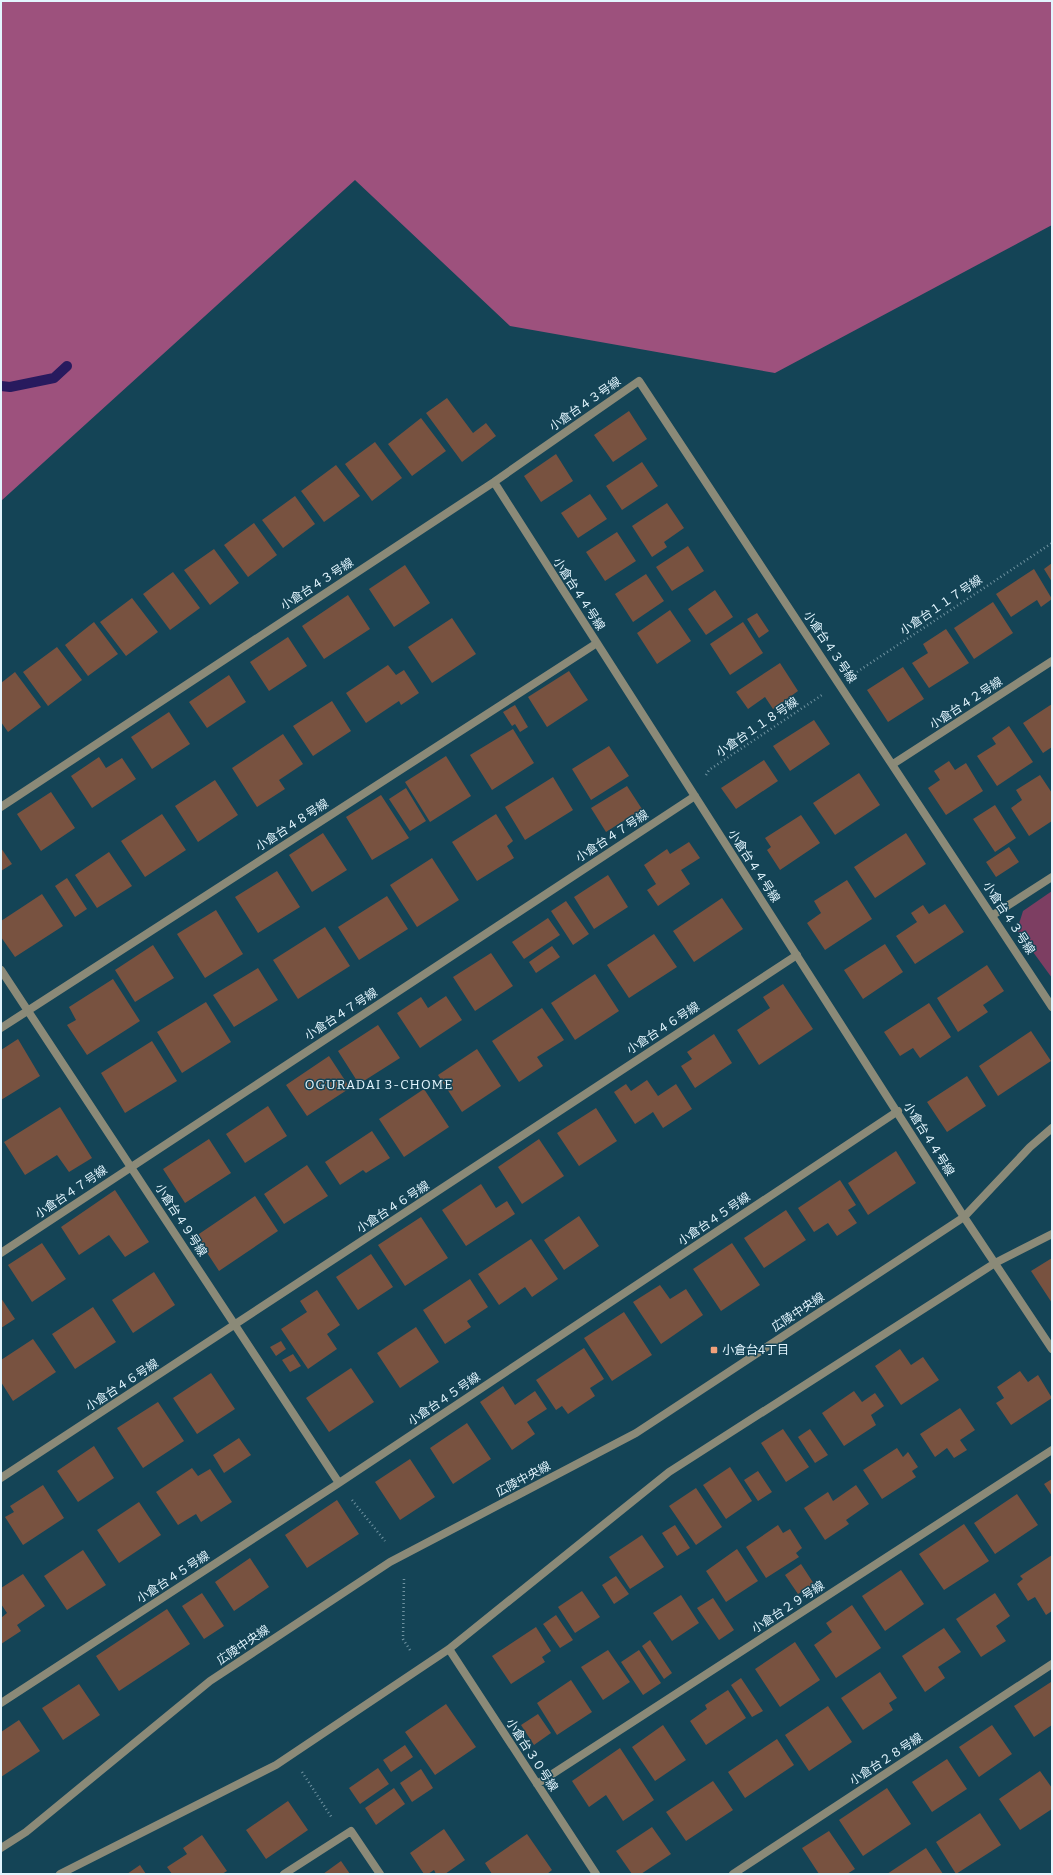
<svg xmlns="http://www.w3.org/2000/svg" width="1053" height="1875" viewBox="0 0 1053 1875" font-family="Bitter,'Noto Sans JP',serif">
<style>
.green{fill:#7d3e62}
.forest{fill:#9d517d}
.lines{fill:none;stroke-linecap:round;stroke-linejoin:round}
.stream{stroke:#281a5e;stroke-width:10}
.building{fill:#785240}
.path{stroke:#7093a1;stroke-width:2.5;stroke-dasharray:1 3;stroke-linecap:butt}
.minor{stroke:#8b8a78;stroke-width:8}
.poi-dot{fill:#f1a17b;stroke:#144456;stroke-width:1.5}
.labels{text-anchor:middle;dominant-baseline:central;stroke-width:3;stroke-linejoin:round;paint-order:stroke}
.street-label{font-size:12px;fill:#e2f5fe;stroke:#144456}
.poi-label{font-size:12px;fill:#e2f5fe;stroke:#144456;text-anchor:start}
.neighbourhood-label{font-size:13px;letter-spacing:1px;fill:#e2f5fe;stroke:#144456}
</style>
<rect width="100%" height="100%" fill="#144456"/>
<path class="green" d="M1052,891V978L1017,930L1023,911Z"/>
<path class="forest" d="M1,1H1052V225L775,373L510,326L355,180L1,501Z"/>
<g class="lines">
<path class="stream" d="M1,386L10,387L54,378L67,366"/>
</g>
<path class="building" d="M447,398L473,433L486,423L496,436L462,462L426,413Z
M629,411L647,439L613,462L594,435Z
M421,418L446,451L412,476L388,444Z
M375,442L402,478L372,501L345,464Z
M556,454L573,481L541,502L524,476Z
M642,462L658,486L622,510L606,486Z
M336,465L360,496L324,522L301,491Z
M590,494L607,519L578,538L561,513Z
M295,496L315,524L283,548L262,520Z
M667,503L684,528L664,542L667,547L652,557L632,526Z
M254,523L277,555L248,577L224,545Z
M617,532L636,561L605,581L586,552Z
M688,546L704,571L672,591L656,567Z
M214,549L239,583L210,605L184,570Z
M1052,563V582L1044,569Z
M405,565L430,603L394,627L369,589Z
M1034,569L1052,599L1041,607L1037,600L1011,617L996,594Z
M173,572L200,608L170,630L143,594Z
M646,574L664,601L633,622L615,594Z
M715,590L733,617L706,635L688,609Z
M348,595L370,629L324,659L302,626Z
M132,598L158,632L126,656L100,622Z
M993,602L1013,633L974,659L954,628Z
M670,610L691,641L657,664L637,633Z
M757,613L769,631L759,638L747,619Z
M452,618L476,654L432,683L408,647Z
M94,622L118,654L88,676L65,645Z
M743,622L763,653L730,675L710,644Z
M946,629L969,663L929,688L912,663L928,653L923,644Z
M288,637L307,666L269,691L250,662Z
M57,647L82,680L48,706L23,672Z
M780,663L798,691L773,709L765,697L748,709L736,692Z
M388,665L396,675L404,670L419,693L401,705L399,701L366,723L346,693Z
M903,667L924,699L888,722L867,690Z
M569,671L588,700L547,727L528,697Z
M15,672L41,707L8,732L1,722V683Z
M229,675L246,702L207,728L189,702Z
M332,701L351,731L313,756L293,726Z
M1052,704V747L1043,753L1023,723Z
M515,705L528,727L520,732L515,724L512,726L503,712Z
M169,712L190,744L152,769L131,737Z
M814,720L830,744L790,771L773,746Z
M1009,726L1033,762L997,786L977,756L996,744L992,738Z
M513,729L534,763L492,790L470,755Z
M283,734L303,764L279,780L285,789L257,807L232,768Z
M609,746L629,776L591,800L572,769Z
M446,756L471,796L430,822L405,782Z
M99,757L106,768L122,758L136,779L92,808L71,776Z
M764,760L778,781L736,809L721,788Z
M949,761L955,770L966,763L983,791L946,815L928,788L940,780L934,771Z
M859,773L880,805L835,835L813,803Z
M1040,775L1052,793V821L1029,836L1011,808L1022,800L1016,790Z
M553,777L573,810L525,840L505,807Z
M215,780L238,815L198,842L175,806Z
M627,786L642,809L606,832L591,808Z
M406,788L426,821L410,831L389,799Z
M51,792L75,828L41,851L17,814Z
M381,795L409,838L372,860L346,817Z
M995,805L1016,838L995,852L973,819Z
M162,814L186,850L145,877L121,841Z
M496,814L513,841L507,846L514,858L477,881L452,842Z
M801,815L820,843L780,870L767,850L771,847L765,838Z
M323,833L347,870L312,892L289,855Z
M906,833L926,864L875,898L854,867Z
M689,842L700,858L681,870L690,884L658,906L647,890L656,884L644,865L667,849L670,854Z
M1009,847L1019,862L996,877L986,862Z
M1,848L12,864L1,871Z
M109,852L132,886L97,908L75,875Z
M432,858L459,900L417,927L390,885Z
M277,871L300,907L258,933L235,897Z
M608,875L628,907L594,929L574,897Z
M67,878L87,909L75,917L55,886Z
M847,880L872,919L825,950L807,923L821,913L814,901Z
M42,894L63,926L15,957L1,937V921Z
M387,896L408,929L359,960L338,927Z
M722,898L743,929L694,962L673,931Z
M566,901L589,934L573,945L551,911Z
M945,904L964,932L915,964L896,936L917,922L911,913L923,905L929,914Z
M216,910L243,954L205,978L177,934Z
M548,918L560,935L524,959L512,942Z
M325,927L350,966L298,999L273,960Z
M654,934L677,967L629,998L607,965Z
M885,944L903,972L863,999L844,970Z
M153,945L174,978L135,1002L115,970Z
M552,946L560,957L536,973L529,962Z
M491,953L513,986L475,1011L453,977Z
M987,965L1004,991L983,1005L988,1012L958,1032L937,998Z
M258,968L278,1000L234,1027L213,995Z
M595,974L619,1011L575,1040L551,1003Z
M113,979L140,1021L87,1055L67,1025L76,1020L69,1007Z
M783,984L813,1029L759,1065L737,1030L770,1008L763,997Z
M446,996L462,1020L420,1048L397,1013L421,997L428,1008Z
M206,1002L231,1042L182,1073L157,1032Z
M929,1003L951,1037L920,1058L913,1048L900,1056L884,1032Z
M542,1008L564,1040L537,1057L543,1066L519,1082L492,1041Z
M378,1025L400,1058L359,1084L338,1051Z
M1031,1031L1051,1061L998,1096L979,1066Z
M714,1034L732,1063L695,1088L681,1066L692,1059L687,1052Z
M18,1039L40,1076L1,1100V1050Z
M152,1041L177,1081L125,1113L101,1073Z
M477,1049L501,1086L462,1112L438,1075Z
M329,1056L350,1088L307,1116L286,1085Z
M967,1076L986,1106L947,1132L927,1102Z
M647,1080L658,1096L676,1084L692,1109L663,1128L653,1112L635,1124L614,1092L626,1084L631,1091Z
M424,1089L449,1127L404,1157L379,1119Z
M268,1106L287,1136L245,1163L226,1134Z
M60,1107L92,1158L69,1172L57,1155L25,1175L4,1142Z
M596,1108L617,1141L579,1166L557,1133Z
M372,1131L390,1158L366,1173L363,1170L340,1185L325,1162Z
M209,1139L231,1173L185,1203L163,1169Z
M539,1139L564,1176L522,1204L498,1167Z
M896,1151L916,1183L868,1215L848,1183Z
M307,1165L328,1196L284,1224L264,1194Z
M840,1180L856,1205L848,1210L857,1223L837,1236L828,1223L814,1232L798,1208Z
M481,1184L496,1208L507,1201L515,1214L466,1246L442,1210Z
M115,1190L149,1242L125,1257L109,1235L79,1255L61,1227Z
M255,1196L278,1231L219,1271L196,1236Z
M786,1210L806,1240L764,1268L744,1238Z
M579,1216L599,1246L564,1270L544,1240Z
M421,1217L448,1258L405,1286L378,1245Z
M531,1239L558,1279L532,1297L525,1287L499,1305L478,1274Z
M42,1243L66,1279L32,1302L8,1265Z
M732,1243L760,1285L721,1311L693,1269Z
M371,1254L393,1287L358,1310L336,1277Z
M1052,1258V1303L1031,1271Z
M154,1272L175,1305L133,1333L112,1300Z
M470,1279L488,1307L467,1321L471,1327L445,1344L423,1310Z
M660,1285L670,1299L686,1289L703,1315L661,1344L633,1302Z
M317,1290L340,1325L327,1334L337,1349L308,1369L281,1329L307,1312L300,1301Z
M1,1298L15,1319L1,1328Z
M93,1307L116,1342L75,1369L52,1334Z
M624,1312L652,1355L612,1381L584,1338Z
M416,1327L439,1362L400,1388L377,1353Z
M33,1339L56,1372L13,1401L1,1382V1360Z
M281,1341L286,1349L276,1356L270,1347Z
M584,1348L604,1379L590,1388L595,1396L568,1414L562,1406L556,1410L536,1380Z
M900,1349L911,1365L923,1357L939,1380L901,1405L875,1366Z
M293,1354L301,1366L290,1372L282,1360Z
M351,1368L374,1402L329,1432L306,1398Z
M1020,1371L1028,1382L1038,1375L1052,1398L1011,1425L996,1403L1004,1398L997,1387Z
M211,1373L235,1409L197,1434L173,1398Z
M503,1386L515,1405L535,1391L547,1409L527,1422L535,1434L512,1450L480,1402Z
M854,1391L862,1402L875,1393L884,1406L871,1415L876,1425L844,1446L822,1413Z
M158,1402L184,1441L143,1468L117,1428Z
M960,1408L975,1430L960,1440L967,1450L954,1458L947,1448L935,1457L920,1434Z
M467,1423L491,1459L453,1484L430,1448Z
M783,1429L809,1467L786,1482L761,1443Z
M810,1429L828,1455L815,1463L798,1437Z
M239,1438L251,1455L224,1473L213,1455Z
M94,1446L114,1478L78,1502L57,1471Z
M897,1448L903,1457L908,1452L918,1467L912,1471L916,1477L882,1499L863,1470Z
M410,1459L435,1497L400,1520L375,1482Z
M730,1467L752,1501L726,1519L703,1485Z
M192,1468L198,1476L210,1469L232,1502L201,1522L196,1514L178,1525L156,1492Z
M758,1471L772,1492L758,1501L744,1480Z
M1052,1479V1496L1044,1484Z
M43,1485L64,1518L23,1545L5,1517L14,1512L10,1506Z
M856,1485L869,1504L846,1520L849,1524L825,1540L804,1508L828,1492L833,1501Z
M696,1488L722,1527L696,1545L669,1506Z
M1017,1494L1038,1525L995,1554L974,1523Z
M337,1500L359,1534L307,1568L285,1535Z
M139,1502L161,1535L119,1563L97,1530Z
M964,1524L989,1561L944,1590L919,1554Z
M675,1525L690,1548L677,1556L662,1533Z
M778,1525L783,1533L790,1529L802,1548L796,1553L799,1557L766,1578L746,1547Z
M642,1535L664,1567L630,1589L609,1557Z
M737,1549L758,1581L726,1602L706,1571Z
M83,1550L106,1585L67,1610L44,1576Z
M1052,1555V1611L1046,1615L1035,1597L1028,1601L1017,1584L1023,1579L1020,1576Z
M250,1558L269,1587L234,1611L215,1582Z
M801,1564L814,1584L798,1594L785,1575Z
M901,1570L924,1604L885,1631L862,1596Z
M23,1574L45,1606L17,1625L21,1631L1,1644V1618L7,1613L1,1604V1588Z
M616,1576L629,1594L614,1604L602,1585Z
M582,1591L600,1617L575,1633L558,1607Z
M202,1593L224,1626L204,1639L182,1606Z
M995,1593L1010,1616L996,1626L1006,1641L981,1657L956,1619Z
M681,1595L699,1623L672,1641L653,1613Z
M713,1598L734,1630L719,1640L697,1608Z
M852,1605L881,1648L836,1678L814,1645L832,1632L826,1623Z
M167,1609L190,1644L119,1691L96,1656Z
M556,1615L573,1640L560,1648L543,1624Z
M536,1627L551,1651L542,1657L545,1662L511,1684L492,1656Z
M944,1628L961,1652L938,1667L945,1678L925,1692L902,1656Z
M650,1640L672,1673L664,1679L642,1646Z
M795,1642L820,1680L780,1707L755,1669Z
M608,1650L630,1682L603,1700L581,1667Z
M639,1650L661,1683L643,1695L621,1662Z
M880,1672L897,1698L889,1703L893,1710L863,1730L841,1698Z
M741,1678L763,1711L752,1717L731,1685Z
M571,1680L592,1712L557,1735L537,1703Z
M1051,1682L1052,1725L1034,1737L1014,1706Z
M79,1684L100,1715L63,1740L42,1708Z
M728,1690L746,1718L706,1745L690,1721L707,1709L705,1705Z
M446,1704L476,1747L435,1775L405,1732Z
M828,1706L852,1742L809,1771L785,1735Z
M538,1714L551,1733L534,1745L521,1725Z
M19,1720L40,1751L1,1777V1732Z
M663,1725L686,1760L655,1781L632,1747Z
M992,1725L1012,1754L979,1777L959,1747Z
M777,1739L794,1765L745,1798L728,1772Z
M405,1745L413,1757L391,1772L383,1760Z
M620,1748L654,1800L623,1821L606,1795L589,1807L572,1781Z
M947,1759L967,1789L932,1812L912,1782Z
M378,1768L389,1784L360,1804L349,1788Z
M421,1769L433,1788L412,1802L400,1783Z
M1040,1771L1052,1788V1809L1020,1830L999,1799Z
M713,1781L733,1810L686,1841L666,1812Z
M394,1788L405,1804L376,1825L365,1808Z
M887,1788L911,1824L863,1856L839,1820Z
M288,1801L308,1830L266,1859L246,1830Z
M980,1813L1001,1845L956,1874L936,1842Z
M652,1827L671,1854L641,1874H632L616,1851Z
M444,1829L465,1860L445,1874H436L434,1870L428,1874H424L410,1853Z
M829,1831L855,1869L847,1874H819L802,1848Z
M527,1834L552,1870L547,1874H492L485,1863Z
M202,1835L227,1871L222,1874H172L167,1867L187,1854L183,1848Z
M926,1848L943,1874H887Z
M341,1861L350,1874H323Z
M140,1865L146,1874H127Z"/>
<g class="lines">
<path class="path" d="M857,672L1052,543
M706,775L709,770L822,695
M352,1500L385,1541
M404,1579L403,1639L410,1650
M302,1772L332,1818"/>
<path class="minor" d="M494,482L964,1217L1052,1349
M893,764L1052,661
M1,807L494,482L639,381L1052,1007
M993,915L1052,877
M1,970L339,1483
M1,1028L597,643
M1,1253L695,796
M1,1478L797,955
M449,1649L596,1874
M1,1703L339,1483L898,1111
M537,1784L1052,1450
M1,1848L26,1832L210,1681L390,1562L636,1433L964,1217L1030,1147L1052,1128
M60,1874L276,1765L449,1649L669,1472L995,1263L1052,1234
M284,1874L351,1831L380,1874
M733,1874L1052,1664"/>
</g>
<rect class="poi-dot" x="710" y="1346" width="8" height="8" rx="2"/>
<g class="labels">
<g class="street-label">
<text transform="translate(585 404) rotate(-35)">小倉台４３号線</text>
<text transform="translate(317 584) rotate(-33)">小倉台４３号線</text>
<text transform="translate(579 594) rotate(57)">小倉台４４号線</text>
<text transform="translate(941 605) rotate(-34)">小倉台１１７号線</text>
<text transform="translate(830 647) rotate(56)">小倉台４３号線</text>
<text transform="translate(966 703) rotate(-33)">小倉台４２号線</text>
<text transform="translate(757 727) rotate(-34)">小倉台１１８号線</text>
<text transform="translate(292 825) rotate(-33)">小倉台４８号線</text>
<text transform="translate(612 836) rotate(-33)">小倉台４７号線</text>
<text transform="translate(754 866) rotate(57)">小倉台４４号線</text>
<text transform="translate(1009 918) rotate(57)">小倉台４３号線</text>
<text transform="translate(341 1014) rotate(-33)">小倉台４７号線</text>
<text transform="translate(663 1028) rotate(-33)">小倉台４６号線</text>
<text transform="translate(929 1139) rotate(58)">小倉台４４号線</text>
<text transform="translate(71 1192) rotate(-34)">小倉台４７号線</text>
<text transform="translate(393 1207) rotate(-33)">小倉台４６号線</text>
<text transform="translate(714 1219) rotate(-34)">小倉台４５号線</text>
<text transform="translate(181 1220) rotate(57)">小倉台４９号線</text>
<text transform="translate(798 1312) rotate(-33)">広陵中央線</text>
<text transform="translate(122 1385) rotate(-33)">小倉台４６号線</text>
<text transform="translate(444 1399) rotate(-34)">小倉台４５号線</text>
<text transform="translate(523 1479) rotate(-28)">広陵中央線</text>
<text transform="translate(173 1577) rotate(-33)">小倉台４５号線</text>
<text transform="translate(788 1607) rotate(-33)">小倉台２９号線</text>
<text transform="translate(243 1645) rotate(-34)">広陵中央線</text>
<text transform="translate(532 1755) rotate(57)">小倉台３０号線</text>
<text transform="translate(886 1759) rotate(-33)">小倉台２８号線</text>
</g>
<g class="poi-label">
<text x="722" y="1350">小倉台4丁目</text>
</g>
<g class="neighbourhood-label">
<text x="379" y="1084">OGURADAI 3-CHOME</text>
</g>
</g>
<rect width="1053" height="1875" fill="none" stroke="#e2f5fe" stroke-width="4"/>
</svg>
